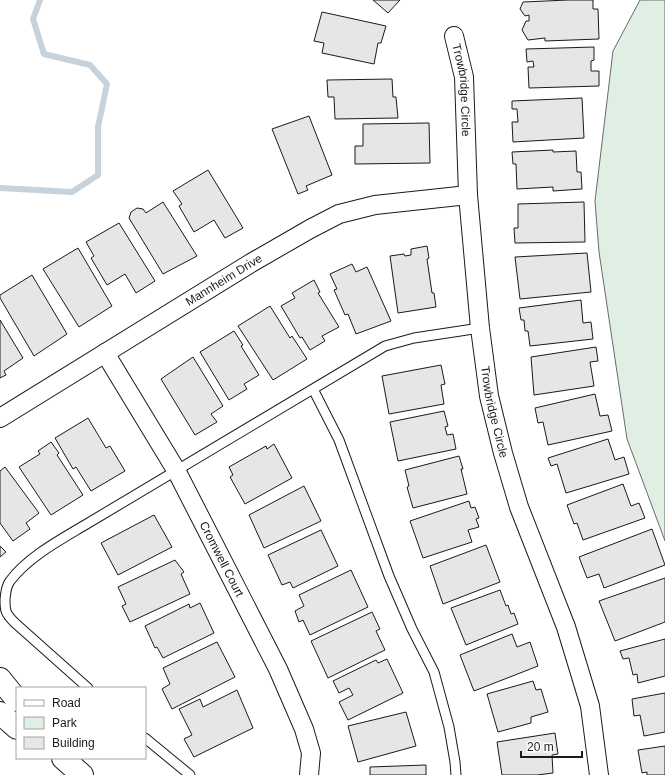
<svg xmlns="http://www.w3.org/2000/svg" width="665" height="775" viewBox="0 0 665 775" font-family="Arial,sans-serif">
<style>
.green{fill:#e0efe3;stroke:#6a6a6a}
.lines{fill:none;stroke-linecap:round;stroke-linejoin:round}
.stream{stroke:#c6d2dc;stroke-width:6}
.building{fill:#e6e6e6;stroke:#1a1a1a}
.service-casing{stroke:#1a1a1a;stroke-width:11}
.minor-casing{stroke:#1a1a1a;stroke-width:20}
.tertiary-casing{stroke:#1a1a1a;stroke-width:24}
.service{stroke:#fff;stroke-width:9}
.minor{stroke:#fff;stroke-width:18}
.tertiary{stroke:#fff;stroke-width:22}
.labels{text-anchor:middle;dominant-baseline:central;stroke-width:3;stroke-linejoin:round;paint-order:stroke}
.street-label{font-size:12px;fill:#1a1a1a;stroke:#fff}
</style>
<rect width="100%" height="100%" fill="#fff"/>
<path class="green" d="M640,0H665V541L627,439L599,252L595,201L613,51Z"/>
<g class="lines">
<path class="stream" d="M0,188L72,192L98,175V127L107,84L90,65L44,54L33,19L40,0"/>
</g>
<path class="building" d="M373,0H400L388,13Z
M568,0H593V9H598L599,39L545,41V38L528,40L522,30L526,21H529V15L525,16L520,9L523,2Z
M322,12L386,26L381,43H378L374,64L322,53L324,43L314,41Z
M594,47V60L591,61V71H599V86L529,88L528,67H534L533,61L527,62L526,49Z
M392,79L393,97H396L398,118L335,119L334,97H328L327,80Z
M582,98L584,138L513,142L512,122H518L517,109H512V101Z
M309,116L332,175L306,186L308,190L298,194L272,129Z
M429,123L430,163L355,164V146H363V124Z
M553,150V152L576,151L577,172H581L582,189L553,191V187L517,189L516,164H513L512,152Z
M208,170L243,228L225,238L214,220L194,232L179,206L182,204L173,191Z
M163,202L197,256L163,274L129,218L131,212L137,208L143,209L146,213Z
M584,202L585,242L515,243L514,228H518V204Z
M119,223L155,281L136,293L125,274L107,285L91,258L94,256L86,242Z
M427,246L429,258L427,259L432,293H434L436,307L398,313L390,256L404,254L405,256L411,255V249Z
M78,248L112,306L79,327L43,269Z
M587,253L591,292L520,299L515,257Z
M352,264L356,272L367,267L391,321L356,334L348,314L345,315L334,290L337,289L330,274Z
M32,275L67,334L34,356L0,298V295Z
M314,280L320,292L318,293L339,327L322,336L325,341L310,350L302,337L300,338L281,306L295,298L292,293Z
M581,300L583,323L591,322L593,339L530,346L528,331H525L524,320H521L519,308Z
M270,306L290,338L292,336L307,359L273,380L238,326Z
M0,320L23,358L4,371L6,375L0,378Z
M234,331L243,345L241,346L259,375L244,384L247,389L229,400L200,352Z
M596,347L598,361L590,362L594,386L534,395L531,357Z
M193,357L223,406L211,414L217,422L195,435L161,379Z
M441,365L445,384L441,385L444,404L389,414L382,376Z
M595,394L600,416L608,415L612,431L548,445L543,422L538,423L535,408Z
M444,411L448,426L445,427L447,435L453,434L456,449L398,461L390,422Z
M88,418L106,448L110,446L125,471L91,491L76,467L73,469L55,438Z
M608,439L615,460L624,457L629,474L566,493L557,464L551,466L548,458Z
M51,442L59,453L57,455L83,495L51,515L19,467L40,454L38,451Z
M274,444L292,478L245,504L230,477L233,475L229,467L266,446L267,449Z
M459,456L463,469H461L467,494L413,508L407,487L409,486L405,470Z
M5,467L39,513L26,523L30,529L13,541L0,523V471Z
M623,484L631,506L639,503L645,518L583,540L577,523L574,524L567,505Z
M304,486L321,521L264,548L249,515Z
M469,501L471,508L475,507L479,518L476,519L479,527L468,530L472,542L423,558L410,521Z
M154,515L172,547L118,575L101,543Z
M652,529L665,565L604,588L599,574L587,578L579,557Z
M321,530L338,566L293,588L290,582L282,585L268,555Z
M486,545L500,582L443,604L430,566Z
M0,546L6,552L0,557Z
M175,560L184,572L181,574L190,594L130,622L122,606L126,604L118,587Z
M351,570L368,607L310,635L303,620L299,622L295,611L304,606L299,595Z
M665,578V622L615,641L599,601Z
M500,590L506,606L508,605L511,614L514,613L518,624L466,645L451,608Z
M200,603L214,633L163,658L157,647L155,648L145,626L189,604L190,608Z
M372,612L380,629L376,631L385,650L328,678L311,641Z
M512,634L517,647L530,642L538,666L474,691L460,655Z
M665,639V676L638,683L637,674L633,675L629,658L623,659L620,651Z
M217,642L235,677L172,709L162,689L170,684L163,668Z
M387,659L403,693L348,720L339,702L353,695L349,688L339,693L333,681L376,660L378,663Z
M533,681L536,690L541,689L548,712L531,717V723L498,732L487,694Z
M237,690L253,728L194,757L184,739L192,735L179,709L200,699L203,707Z
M665,693V732L644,736L640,715L634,716L632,699Z
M406,712L416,746L358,762L348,726Z
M555,733L558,754L552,755L553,773L537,775H502L497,742Z
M665,746V775H647V772L642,773L638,750Z
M426,765V775H370V767Z"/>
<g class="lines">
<defs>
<path id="service" d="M313,389L339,440L389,576L412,629L434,672L449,727L455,762L456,775
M88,688L15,623C12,620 7,615 6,611C4,603 5,588 10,581C28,557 60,540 85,525L385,346L414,338L480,328
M145,738L190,775"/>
<g id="minor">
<path id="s1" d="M454,36L464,77L468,195L480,328L489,396L503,453L519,507L566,627L590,706L599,775"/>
<path id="s2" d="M105,353L176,470L278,669L304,729L311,753L309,775"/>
<path id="s3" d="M0,418L251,263L310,229L339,214L375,205L468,195"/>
</g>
<path id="tertiary" d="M0,679L17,700
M0,713L17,728
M63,758L82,775"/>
</defs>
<use href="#service" class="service-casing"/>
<use href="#minor" class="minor-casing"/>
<use href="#tertiary" class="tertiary-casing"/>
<use href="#service" class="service"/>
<use href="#minor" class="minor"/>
<use href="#tertiary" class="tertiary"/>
</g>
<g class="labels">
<g class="street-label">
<text stroke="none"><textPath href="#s1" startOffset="55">Trowbridge Circle</textPath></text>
<text stroke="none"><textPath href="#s3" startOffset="263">Mannheim Drive</textPath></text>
<text stroke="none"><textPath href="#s1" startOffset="379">Trowbridge Circle</textPath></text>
<text stroke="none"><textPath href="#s2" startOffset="237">Cromwell Court</textPath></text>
</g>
</g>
<rect x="16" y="687" width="130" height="72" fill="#ffffff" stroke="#a3a3a3"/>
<rect x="24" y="700" width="20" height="6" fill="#ffffff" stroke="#a3a3a3"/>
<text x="52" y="707" font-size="12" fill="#1a1a1a">Road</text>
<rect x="24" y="717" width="20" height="12" fill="#e0efe3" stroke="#a3a3a3"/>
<text x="52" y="727" font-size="12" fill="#1a1a1a">Park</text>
<rect x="24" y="737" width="20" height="12" fill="#e6e6e6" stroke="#a3a3a3"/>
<text x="52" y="747" font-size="12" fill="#1a1a1a">Building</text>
<path d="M521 751v6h61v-6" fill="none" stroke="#1a1a1a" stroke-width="2"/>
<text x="527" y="751" font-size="12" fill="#1a1a1a" stroke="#ffffff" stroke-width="3" paint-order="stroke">20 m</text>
</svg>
